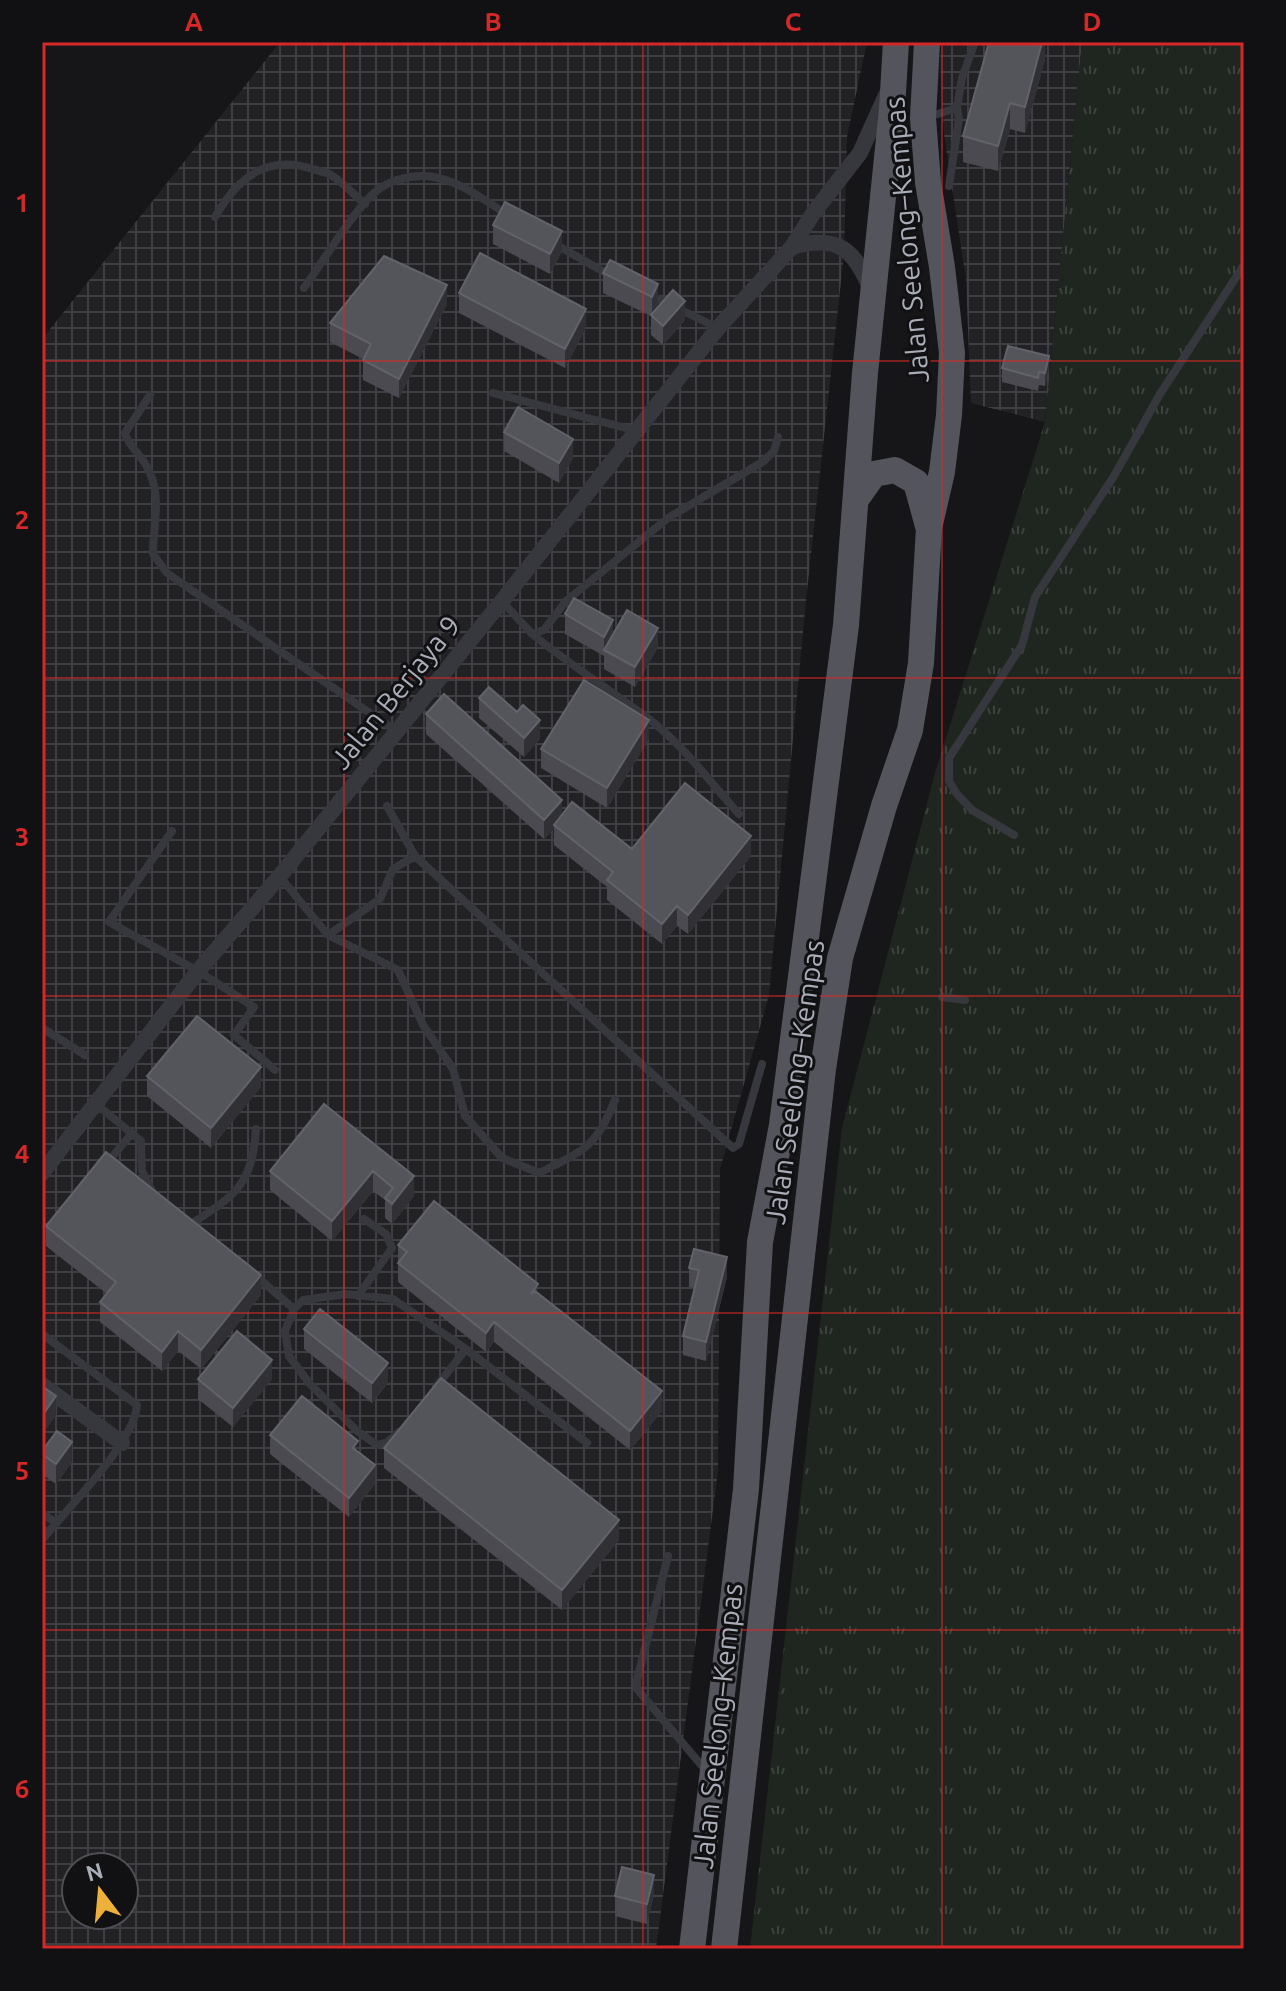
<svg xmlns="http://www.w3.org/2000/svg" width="1286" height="1991" viewBox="0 0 1286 1991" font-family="Ubuntu,sans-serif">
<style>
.industrial{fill:url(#industrial-grid);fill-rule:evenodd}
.grass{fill:url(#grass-tufts)}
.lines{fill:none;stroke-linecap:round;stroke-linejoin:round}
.service{stroke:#37383d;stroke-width:8}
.minor{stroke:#37383d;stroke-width:16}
.primary{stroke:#54555c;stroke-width:26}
.wall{fill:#4a4a50}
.shaded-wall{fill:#313135}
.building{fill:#54555b;stroke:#62636a;stroke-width:2}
.grid{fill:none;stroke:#d62828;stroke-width:2;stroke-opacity:0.55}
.labels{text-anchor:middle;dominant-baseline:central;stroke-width:6;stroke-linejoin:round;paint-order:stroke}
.street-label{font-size:28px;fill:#a9adb8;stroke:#111113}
.neatline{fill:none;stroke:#d62828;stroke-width:3}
.grid-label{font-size:26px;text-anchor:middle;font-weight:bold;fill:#d62828}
</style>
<defs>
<pattern id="industrial-grid" width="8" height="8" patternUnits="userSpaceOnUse" patternTransform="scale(2)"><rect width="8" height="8" fill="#222225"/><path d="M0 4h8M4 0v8" fill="none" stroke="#3f3f43"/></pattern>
<pattern id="grass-tufts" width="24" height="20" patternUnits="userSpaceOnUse" patternTransform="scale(2)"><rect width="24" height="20" fill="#1e261f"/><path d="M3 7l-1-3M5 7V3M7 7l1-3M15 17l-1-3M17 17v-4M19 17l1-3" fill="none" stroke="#3c433d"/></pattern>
</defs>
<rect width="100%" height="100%" fill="#161618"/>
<path class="industrial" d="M280,42H867L847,137L844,254L806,600L769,995L720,1169L718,1471L656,1949H42V339ZM76,1867H124V1915H76Z
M942,42H1082L1045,422L971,403L966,280L944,134L940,61Z"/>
<path class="grass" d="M1082,42H1244V1949H750L842,1128L935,773L1045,422Z"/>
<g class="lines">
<path class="service" d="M957,108L962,78L975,42
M928,117L957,108L959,119L949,186
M215,217C238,177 267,154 313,169C318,171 326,172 331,175C343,182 354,195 365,204
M555,244L613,277
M304,288C325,259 349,217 374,193C387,181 408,175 426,176C456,178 485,200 509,216
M650,295L718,328
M493,393L637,431
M150,395L125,433C129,447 139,453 146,465C163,494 153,522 153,554L167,573L396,731
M502,601L532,634L544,630L566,601L668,518L764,461L774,451L778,437
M532,634C569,664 610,690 649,719C683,745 710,782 739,814
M387,806L415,856
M172,831L109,922L198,971L254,1007L234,1035L275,1070
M1014,835L972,810L957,794L949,781V758L1022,645L1035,597L1114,476L1160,394L1244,265
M280,877L328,935L380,899L393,869L415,856L733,1148L739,1144L762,1064
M328,935L398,970L423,1025L453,1069L465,1116L502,1158L539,1173C583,1151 596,1148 615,1100
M942,997L965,1000
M42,1028L85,1055
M96,1104L141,1141L142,1171L152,1191
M108,1162L132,1133
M194,1222C236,1195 253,1183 256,1129
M255,1275L294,1309
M358,1296L392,1248L386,1234L364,1219
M42,1334L137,1405C134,1444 68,1507 42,1540
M436,1387L466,1349
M399,1432L386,1443L377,1445L357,1431L309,1383L289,1356L285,1331L294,1309L303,1300L346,1294L393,1299L466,1349L587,1443
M42,1513L56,1523
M668,1556L637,1680V1689L708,1773"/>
<path class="minor" d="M871,290C854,249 838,234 792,247L814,212L860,153L886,95
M42,1173L198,971L279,877L502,601L718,328L792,247
M42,1385L122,1443"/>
<path class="primary" d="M857,498L874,474L895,470L916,482L928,526
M692,1949L746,1489L760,1242L782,1125L846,625L865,373L892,109L896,42
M724,1949L823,1069L840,958L884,806L910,730L921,663L929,528L942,472L949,415L952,353L942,267L928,182L923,118L927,42"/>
</g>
<path class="wall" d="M1045,42V59L1025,133L1010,129L998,171L963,162V136Z
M493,225L562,251L550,274L493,244Z
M610,260L658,303L653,313L685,320L663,345L651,335V316L603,293V273Z
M459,293L586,328L565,368L459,313Z
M447,304L399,398L363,380V359L330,342V323Z
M1002,368L1049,369L1045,386L1039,385L1038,391L1002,382Z
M504,432L573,458L559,483L504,451Z
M565,614L613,635L658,647L635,687L604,669V655V656L565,634Z
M479,698L540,739L524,757L479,718Z
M426,714L562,815L632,849L751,856L688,934L677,926L662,944L607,900V887L554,845V829L544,839L426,734Z
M649,739L607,808L541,768V749Z
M147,1076L261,1087L211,1148L147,1096Z
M324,1104L414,1196L392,1224L385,1218V1200L373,1191L332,1241L270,1190V1171Z
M46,1226L261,1295L201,1369L178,1351L162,1371L100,1322V1302L107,1294L46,1246Z
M398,1245L538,1293L662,1411L630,1450L494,1342L486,1352L398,1282Z
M689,1268L727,1277L706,1361L683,1355V1336L695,1288L689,1287Z
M304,1329L388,1383L372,1403L304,1349Z
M198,1379H272L233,1427L198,1399Z
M270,1435L358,1452L375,1484L349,1517L270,1454Z
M384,1448L619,1540L562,1610L384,1468Z
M42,1451L72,1462L56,1484L42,1474Z
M654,1894L647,1924L615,1916V1896Z"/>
<path class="shaded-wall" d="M1042,42H1045V59L1025,133V107Z
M1010,103V129L998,171V146Z
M562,231V251L550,274V254Z
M658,284V303L652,316V297Z
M447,285V304L399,398V379Z
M685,301V320L663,345V326Z
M586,309V328L565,368V349Z
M1049,356V369L1045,386V373Z
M573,439V458L559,483V463Z
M613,620V640L604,650V656V637Z
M658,628V647L635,687V667Z
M540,720V739L524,757V738Z
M649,720V739L607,808V788Z
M562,800V819L554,825V829L544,839V820Z
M751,836V856L688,934V915Z
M677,906V926L662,944V924Z
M261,1067V1087L211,1148V1128Z
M373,1171V1191L332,1241V1221Z
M414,1176V1196L392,1224V1204Z
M727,1257V1277L706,1361V1342Z
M261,1275V1295L201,1369V1350Z
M494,1322V1342L486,1352V1333Z
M178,1331V1351L162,1371V1352Z
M272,1360V1379L233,1427V1408Z
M388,1363V1383L372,1403V1383Z
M662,1391V1411L630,1450V1431Z
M56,1396V1416L42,1435V1416Z
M72,1442V1462L56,1484V1464Z
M375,1465V1484L349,1517V1498Z
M619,1520V1540L562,1610V1590Z
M654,1875V1894L647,1924V1904Z"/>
<path class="building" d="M989,42H1042L1025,107L1010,103L998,146L963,136Z
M505,202L562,231L550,254L493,225Z
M480,253L586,309L565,349L459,293Z
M384,256L447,285L399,379L363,360L371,344L330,323Z
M610,260L658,284L652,297L603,273Z
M673,290L685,301L663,326L651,315Z
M1008,346L1049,356L1045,373L1039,372L1038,378L1002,368Z
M518,407L573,439L559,463L504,432Z
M574,598L613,620L604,637L565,614Z
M627,610L658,628L635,667L604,650Z
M584,680L649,720L607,788L541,749Z
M489,687L517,712L523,705L540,720L524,738L479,698Z
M444,694L562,800L544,820L426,714Z
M685,783L751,836L688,915L677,906L662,924L607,880L613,872L554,825L572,802L632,849Z
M197,1016L261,1067L211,1128L147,1076Z
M324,1104L414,1176L392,1204L385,1198L393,1188L373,1171L332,1221L270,1171Z
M106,1152L261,1275L201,1350L178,1331L162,1352L100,1302L116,1282L46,1226Z
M434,1201L538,1284L531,1294L535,1291L662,1391L630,1431L494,1322L486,1333L398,1263L407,1252L398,1245Z
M694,1249L727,1257L706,1342L683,1336L699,1270L689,1268Z
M320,1309L388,1363L372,1383L304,1329Z
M237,1331L272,1360L233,1408L198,1379Z
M441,1378L619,1520L562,1590L384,1448Z
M42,1386L56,1396L42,1416Z
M302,1396L358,1441L353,1448L375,1465L349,1498L270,1435Z
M57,1431L72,1442L56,1464L42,1454V1451Z
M622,1867L654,1875L647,1904L615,1896Z"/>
<path class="grid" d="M344,42V1949M643,42V1949M942,42V1949M42,361H1244M42,678H1244M42,996H1244M42,1313H1244M42,1630H1244"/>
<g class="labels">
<g class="street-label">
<text transform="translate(906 240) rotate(-95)">Jalan Seelong–Kempas</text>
<text transform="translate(395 692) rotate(-51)">Jalan Berjaya 9</text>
<text transform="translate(794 1082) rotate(-82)">Jalan Seelong–Kempas</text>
<text transform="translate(717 1726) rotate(-84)">Jalan Seelong–Kempas</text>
</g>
</g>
<rect width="1286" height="1991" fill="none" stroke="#111113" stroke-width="88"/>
<g transform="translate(100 1891) rotate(344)"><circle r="38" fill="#111113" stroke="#4e4f55" stroke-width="2"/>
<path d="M0-6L14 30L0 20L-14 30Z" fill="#edb03a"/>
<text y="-12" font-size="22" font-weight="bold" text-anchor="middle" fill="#a9adb8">N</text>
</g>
<rect x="44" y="44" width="1198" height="1903" class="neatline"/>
<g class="grid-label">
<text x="194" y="31">A</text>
<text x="493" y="31">B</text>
<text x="793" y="31">C</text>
<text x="1092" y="31">D</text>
<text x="22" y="212">1</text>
<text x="22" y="529">2</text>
<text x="22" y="846">3</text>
<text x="22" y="1163">4</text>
<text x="22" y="1480">5</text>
<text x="22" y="1798">6</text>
</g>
</svg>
